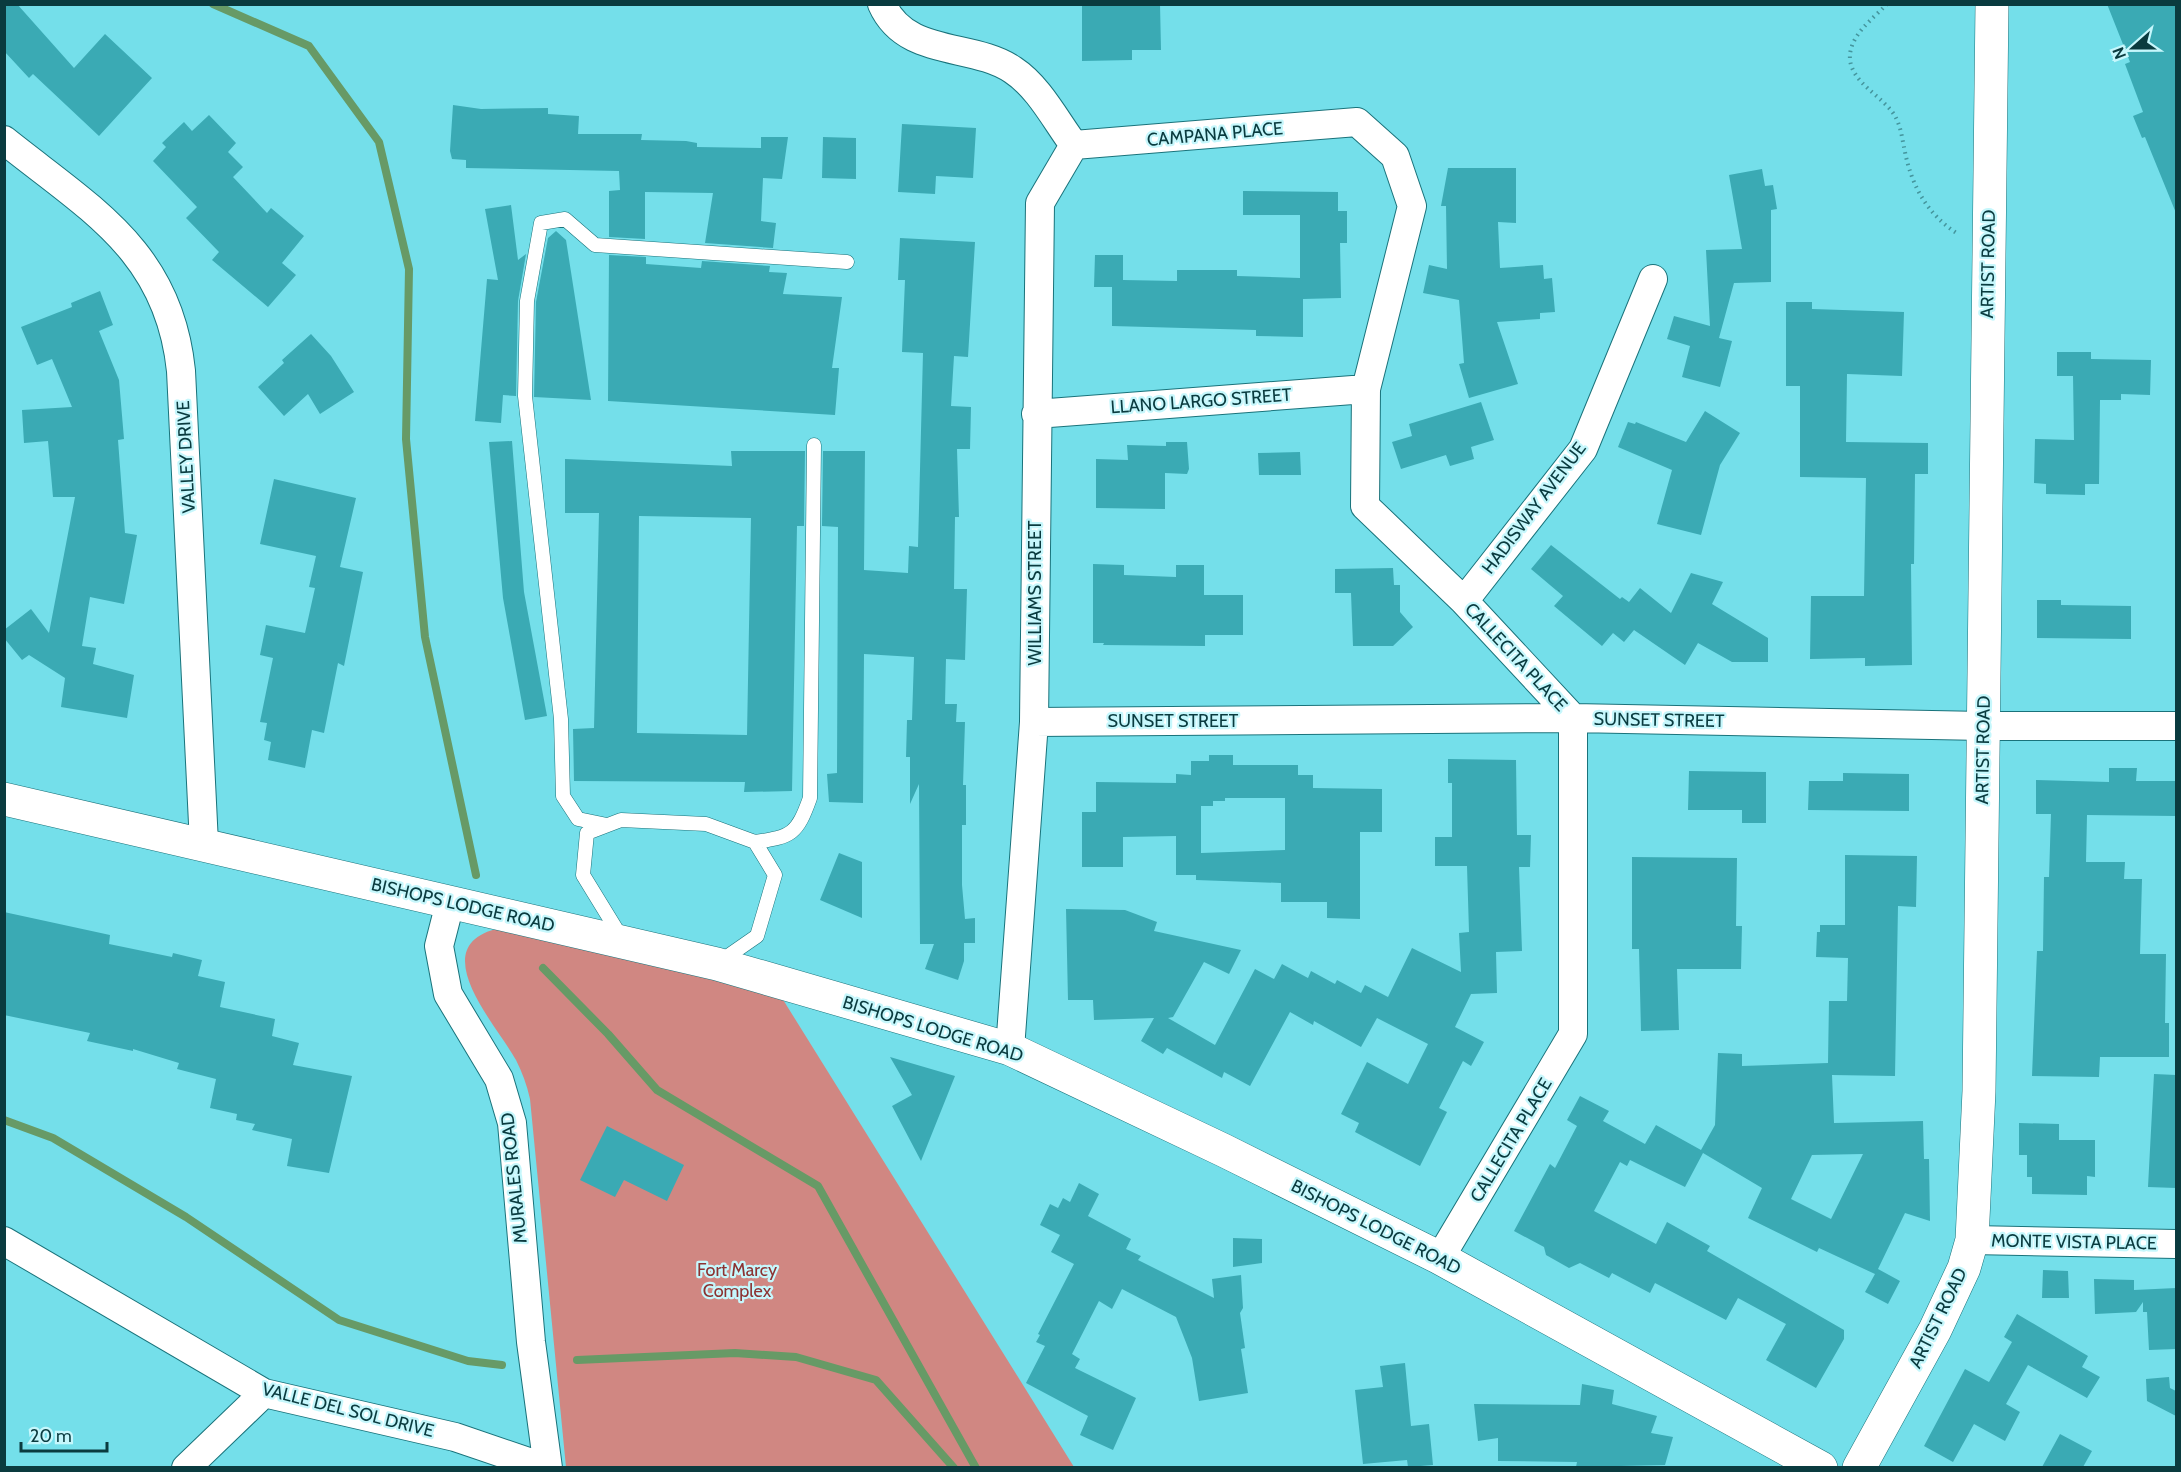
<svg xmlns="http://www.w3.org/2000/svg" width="2181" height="1472" viewBox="0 0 2181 1472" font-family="Cabin,sans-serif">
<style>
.green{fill:#d08782}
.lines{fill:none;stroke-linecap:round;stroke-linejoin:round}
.stream{stroke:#679a66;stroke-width:8}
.building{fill:#3aaab4;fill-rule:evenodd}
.lane-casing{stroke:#1a737b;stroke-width:15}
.street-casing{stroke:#1a737b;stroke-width:30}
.secondary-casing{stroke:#1a737b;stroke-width:34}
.path{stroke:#44959d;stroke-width:4;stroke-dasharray:1.5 4.5;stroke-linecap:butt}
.lane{stroke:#fff;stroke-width:14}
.street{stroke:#fff;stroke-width:28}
.secondary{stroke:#fff;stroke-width:33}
.labels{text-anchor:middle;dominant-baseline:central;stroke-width:4.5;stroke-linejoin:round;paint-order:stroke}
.street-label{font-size:18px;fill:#0a3b3f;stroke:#c6f7fc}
.park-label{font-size:18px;fill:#8c3231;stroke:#c6f7fc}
</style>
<rect width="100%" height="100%" fill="#74dfea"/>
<path class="green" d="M500,928L777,990L1074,1467H566L530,1099C527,1085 522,1072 516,1060C496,1024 422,945 500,928Z"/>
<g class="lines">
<path class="stream" d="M213,4L309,46L379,142L409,269L406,439L425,637L476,875
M543,968L608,1034L657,1090L818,1186L976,1468
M4,1120L53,1138L186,1217L339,1320L468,1361L502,1365
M577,1360L735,1353L796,1357L876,1380L954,1468"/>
</g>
<path class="building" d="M4,4H17L74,68L105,34L152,78L99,136L33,74L29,78L4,51Z
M1082,4H1160L1161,50H1132V60L1082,61Z
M2107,4H2176V213L2145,137L2142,138L2133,116L2143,112L2125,64L2130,62Z
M453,105L481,109L548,108V114L579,116L578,134H642L641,140L686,141L697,143V147L761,148V137H788L782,179L763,178L761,221L776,223L773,248L705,243L713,193L645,192V239L609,237V191L620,190L619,171L466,168V160L452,159L450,151Z
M209,115L236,143L228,152L243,167L233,177L267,213L271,208L304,236L282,263L296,275L268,307L212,260L219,252L186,218L197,207L153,161L166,147L162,143L184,122L192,131Z
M902,124L976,128L973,178L936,176L935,194L898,192Z
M823,137L856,138V179L822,178Z
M1448,168H1516V223L1498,222L1500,268L1543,265L1544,279L1552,278L1555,312L1540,313V319L1497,322L1518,384L1469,398L1459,364L1464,363L1459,300L1423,293L1429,265L1447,269L1446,206H1441Z
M1762,169L1765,186L1773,185L1777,209L1771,210V282L1734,283L1719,338L1732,341L1720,387L1682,377L1690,346L1667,339L1674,316L1710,326L1706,250L1742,249L1729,175Z
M1243,191L1338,192V211H1347V243H1340L1341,298L1303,299V337L1256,336V330L1112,326V287H1094L1095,255H1123V280L1177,281V270H1237V276L1300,278V215H1243Z
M511,205L518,260L526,254L518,301L516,396L503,395L501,423L475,421L487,279L498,280L485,209Z
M556,231L566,240L591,400L534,397L536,302L548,238Z
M900,238L975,242L968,357L954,356L951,406L971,407L970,449H957L959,517H955L954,589H967L965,660L946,659L945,704H957L956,722H965L963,785H966V825H962V885L965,919L975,918V943H964V961L958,980L925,969L934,944H920L919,784L910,804V757H906L907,720H912L914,657L864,654L863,803L829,802L827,774L837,773L838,527L822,526L823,451H865L864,570L908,573L909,546L918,547L923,353L902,352L905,280H898Z
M609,255L646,257V264L701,268L702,261L770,266L769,272L787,273L783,294L842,297L832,368H839L835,415L608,401Z
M100,291L113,325L99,331L119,380L124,439L118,440L125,533L137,535L124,604L90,597L82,646L96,648L93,664L134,675L127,718L61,707L65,678L29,655L22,660L4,638V630L31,609L49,633L75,497H53L48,441L24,443L22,410L72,407L52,359L37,365L21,327L72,307L71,303Z
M1786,302H1812V309L1904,312L1902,376L1847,374L1846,442L1928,443V474H1915L1914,564H1911L1912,665L1865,666V658L1810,659L1811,596H1864L1866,478L1800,477V386H1786Z
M311,334L331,356L354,392L320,414L308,394L284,416L258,387L284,363L282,360Z
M2057,352H2091V359L2151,360L2150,395L2121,394V400H2100L2099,484H2085V495L2046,494V484L2034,483L2035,439L2074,440L2073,376H2057Z
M1481,402L1494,440L1471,447L1474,459L1450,466L1446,455L1401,469L1392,442L1412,436L1409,424Z
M1705,411L1740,433L1720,465L1701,535L1657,524L1672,470L1618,447L1628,422L1635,424L1636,422L1686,442Z
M512,441L524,592L547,716L525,720L503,598L489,442Z
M1166,442H1187L1189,469L1187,474L1165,473V509L1096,508V459L1128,460L1127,445L1166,446Z
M731,451H805L804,526H797L792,791L744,792L745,782L574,781L573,729L594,728L599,513H565V459L732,466ZM639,516L751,518L747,735L637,733Z
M1300,452L1301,475H1259L1258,453Z
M274,479L356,498L340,567L363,572L344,666L338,663L324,733L312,730L305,768L268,760L271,742L264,740L267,723L260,722L273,658L260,655L266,625L305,633L315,588L309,587L316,556L260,544Z
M1551,545L1620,599L1622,597L1629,602L1640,588L1671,613L1691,573L1723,582L1712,604L1768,638V662H1732L1698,643L1685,665L1634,630L1624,642L1613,633L1602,646L1554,606L1563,596L1531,569Z
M1093,564L1124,565V575L1176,577V565H1204V595H1243V635H1205V646L1103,645L1104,643H1093Z
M1393,568L1394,585H1400V612L1413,627L1393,646H1353L1351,593H1335V569Z
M2037,600H2061V605L2131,606V639L2037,638Z
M1209,755H1233V765H1298V775H1313V788L1382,789V832H1360V919L1327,918V902H1281V883L1196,880V875H1176V836L1123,837V867H1082V812H1096V782L1176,783V774L1191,775V761H1209ZM1225,798H1285V850L1201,853V806H1213V801H1225Z
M1448,759L1516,760L1517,835H1531L1530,867H1519L1522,951L1496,952L1497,993L1471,994L1455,1027L1484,1042L1471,1066L1463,1061L1439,1108L1447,1112L1420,1166L1355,1132L1359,1123L1341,1114L1367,1062L1408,1084L1428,1044L1377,1018L1361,1047L1314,1021L1313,1025L1290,1012L1250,1086L1224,1072L1222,1078L1167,1048L1163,1054L1141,1041L1154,1018L1094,1020L1093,1000H1068L1066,909L1125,910L1157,922L1154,931L1241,950L1229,974L1204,962L1173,1017L1168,1018L1215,1045L1255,969L1274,979L1282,964L1308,978L1311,971L1335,984L1337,980L1361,993L1365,985L1388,997L1412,948L1461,972L1459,933L1469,932L1467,866H1435V837H1452V783H1448Z
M2109,768H2137L2136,781H2176V816L2087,815L2086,862H2125L2124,879H2142L2140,954H2166L2165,1023H2169V1057H2100L2099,1077L2032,1076L2037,951H2043L2044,877H2049L2051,814H2036V780L2109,782Z
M1689,771L1766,772V823H1742V810H1688Z
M1843,773L1909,774V811L1808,810L1809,781H1843Z
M839,853L862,862V918L820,900Z
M1845,855L1917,856L1916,907L1898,906L1895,1076L1832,1075L1834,1123L1923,1121L1924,1159H1929L1930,1221L1905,1213L1878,1269L1900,1281L1888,1304L1865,1292L1875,1274L1819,1248L1817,1252L1748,1218L1762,1188L1703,1153L1685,1187L1630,1160L1627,1166L1620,1162L1594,1211L1656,1244L1667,1222L1710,1246L1707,1251L1844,1330V1339L1816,1388L1766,1360L1786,1324L1738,1298L1726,1320L1655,1283L1650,1293L1612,1273L1609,1278L1580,1263L1569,1268L1546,1255L1544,1247L1514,1231L1550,1164L1555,1168L1577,1126L1567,1120L1580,1096L1609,1111L1603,1121L1645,1144L1656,1125L1701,1150L1715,1125L1718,1053L1742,1054V1066L1828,1063L1829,1001H1847L1848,958L1816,957L1817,932H1820V925H1845ZM1863,1154L1831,1219L1791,1199L1812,1155Z
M1632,857L1737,858L1736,926H1742L1741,969H1677L1679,1030L1641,1031L1639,949H1632Z
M4,912L110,935L109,944L172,957L173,953L202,960L198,976L225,982L220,1007L275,1019L272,1036L299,1043L293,1065L352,1076L329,1173L287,1166L292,1139L252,1130L255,1124L236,1120L237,1114L210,1108L216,1079L177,1069L179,1063L133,1049V1051L87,1041L90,1033L4,1015Z
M890,1057L955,1076L921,1161L892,1106L912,1095Z
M2154,1074L2176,1075V1188L2148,1187Z
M2019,1123L2059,1124V1140H2095V1177L2087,1176V1195L2032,1194V1177H2027V1155H2019Z
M607,1126L684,1165L667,1201L624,1180L615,1197L580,1180Z
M1079,1183L1099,1194L1088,1216L1131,1239L1126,1249L1141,1256L1138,1260L1214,1298L1212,1279L1241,1275L1243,1308L1240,1313L1245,1348L1241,1349L1248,1393L1199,1401L1192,1358L1176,1317L1122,1289L1112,1309L1099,1301L1072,1354L1080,1359L1075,1368L1136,1398L1113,1450L1080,1435L1088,1416L1026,1383L1045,1346L1036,1342L1040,1335L1038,1334L1074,1264L1051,1252L1060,1235L1040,1225L1050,1204L1058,1208L1063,1198L1070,1202Z
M1233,1238L1262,1239V1263L1233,1267Z
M2043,1270L2068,1271L2069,1298H2042Z
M2094,1279L2134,1280V1290L2176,1288V1349L2149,1350L2147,1312H2143V1302L2136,1312L2095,1314Z
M2017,1314L2088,1356L2082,1367L2100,1377L2087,1398L2028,1365L2006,1404L2020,1412L2005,1441L1974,1424L1953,1462L1924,1446L1965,1369L1989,1382L2012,1342L2004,1337Z
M1405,1363L1411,1426L1429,1424L1433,1465L1408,1467L1407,1460L1363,1464L1355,1390L1383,1387L1380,1366Z
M2169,1377L2170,1388L2176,1391V1416L2147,1401L2146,1379Z
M1582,1384L1614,1390L1612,1404L1657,1416L1651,1433L1673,1437L1665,1465L1576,1467L1577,1462L1498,1461V1438L1478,1441L1474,1404L1580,1405Z
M2060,1434L2092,1451L2083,1467H2042Z"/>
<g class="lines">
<defs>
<path id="lane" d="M607,825L578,819L563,796L561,719L525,396L527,301L541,223L565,219L595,245L847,262
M755,842C792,837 797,834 810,798L814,445
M621,937L583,875L587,833L621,820L706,824L755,842L775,875L757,936L721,961"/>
<path id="street" d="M882,4C906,58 972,42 1013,70C1039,87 1056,121 1074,145
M4,140C90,209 169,251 181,371L204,844
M1074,145L1357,122L1395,156L1412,206L1366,389L1365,506L1464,601L1573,718V1034L1440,1258
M1036,414L1366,389
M1464,601L1583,449L1653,279
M1034,722L1573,718L1983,726H2176
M450,903L439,946L448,994L499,1079L512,1123L531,1342L548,1468
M1010,1049L1034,722L1040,203L1074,145
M1972,1240L2176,1244
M4,1241L264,1393L455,1437L546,1468
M186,1468L264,1393"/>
<path id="secondary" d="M4,799L717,964L1010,1049L1223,1150L1440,1258L1821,1468
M1859,1468L1935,1330L1964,1268L1972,1240L1979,1091L1992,4"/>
</defs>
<use href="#lane" class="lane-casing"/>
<use href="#street" class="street-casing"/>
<use href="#secondary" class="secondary-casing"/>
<path class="path" d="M1887,4C1873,19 1848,36 1850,60C1853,83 1880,95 1893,113C1901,124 1902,139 1905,152C1912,187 1928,215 1958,234"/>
<use href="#lane" class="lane"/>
<use href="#street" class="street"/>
<use href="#secondary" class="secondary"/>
</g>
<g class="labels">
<g class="street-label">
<text transform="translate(1215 134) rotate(-5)">CAMPANA PLACE</text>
<text transform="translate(1988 264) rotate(-89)">ARTIST ROAD</text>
<text transform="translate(1201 401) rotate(-4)">LLANO LARGO STREET</text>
<text transform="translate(186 457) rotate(-93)">VALLEY DRIVE</text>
<text transform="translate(1534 508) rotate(-53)">HADISWAY AVENUE</text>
<text transform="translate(1035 593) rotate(-90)">WILLIAMS STREET</text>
<text transform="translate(1516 657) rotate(47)">CALLECITA PLACE</text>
<text transform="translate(1659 720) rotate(1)">SUNSET STREET</text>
<text x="1173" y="721">SUNSET STREET</text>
<text transform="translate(1983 750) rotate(-89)">ARTIST ROAD</text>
<text transform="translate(463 905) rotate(13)">BISHOPS LODGE ROAD</text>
<text transform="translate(933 1029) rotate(17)">BISHOPS LODGE ROAD</text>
<text transform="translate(1511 1140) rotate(-59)">CALLECITA PLACE</text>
<text transform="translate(514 1178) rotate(-96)">MURALES ROAD</text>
<text transform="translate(1376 1227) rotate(27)">BISHOPS LODGE ROAD</text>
<text transform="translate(2074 1242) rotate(1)">MONTE VISTA PLACE</text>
<text transform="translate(1938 1318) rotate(-64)">ARTIST ROAD</text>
<text transform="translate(348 1410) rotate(14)">VALLE DEL SOL DRIVE</text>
</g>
<g class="park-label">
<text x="737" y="1270">Fort Marcy<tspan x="737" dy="21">Complex</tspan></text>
</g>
</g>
<rect width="2181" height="1472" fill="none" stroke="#0a3b3f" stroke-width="12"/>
<g transform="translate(2133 48) rotate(249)" stroke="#c6f7fc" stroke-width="4.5" paint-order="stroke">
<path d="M0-4.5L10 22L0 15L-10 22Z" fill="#0a3b3f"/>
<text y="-9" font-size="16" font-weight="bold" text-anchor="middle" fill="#0a3b3f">N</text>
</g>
<path d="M21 1442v9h86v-9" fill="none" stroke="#0a3b3f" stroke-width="3"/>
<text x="30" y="1442" font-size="18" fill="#0a3b3f" stroke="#c6f7fc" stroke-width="4.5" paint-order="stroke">20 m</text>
</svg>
